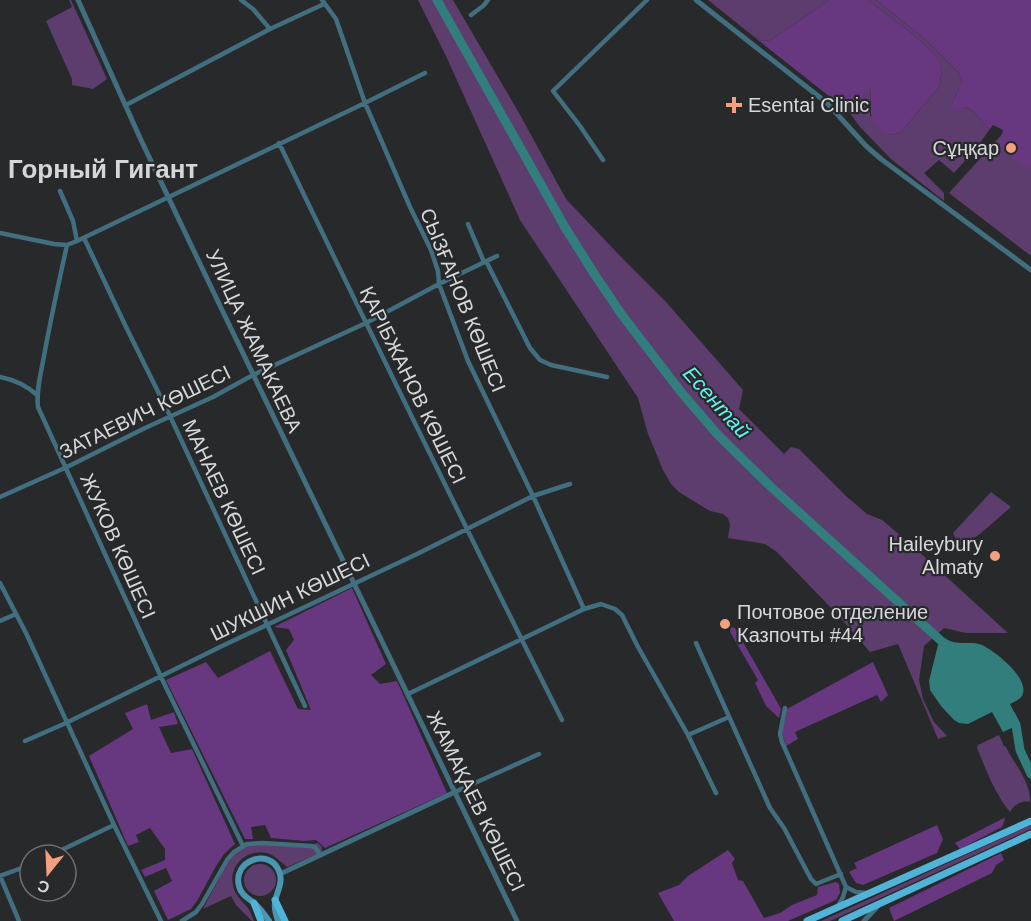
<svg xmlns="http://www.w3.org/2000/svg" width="1031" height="921" viewBox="0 0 1031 921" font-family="Helvetica,sans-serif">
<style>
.green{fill:#5d3d6d}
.forest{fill:#67377f}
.water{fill:#317e7d}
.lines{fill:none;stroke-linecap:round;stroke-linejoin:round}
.river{stroke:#317e7d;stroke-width:9}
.minor{stroke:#426f80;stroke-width:4.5}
.tertiary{stroke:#426f80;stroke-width:5}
.secondary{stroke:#4a96b1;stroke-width:6}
.primary{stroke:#4fb4d7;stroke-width:7}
.poi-dot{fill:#f2a07f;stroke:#28292b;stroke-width:2}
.labels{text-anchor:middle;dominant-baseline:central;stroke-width:4.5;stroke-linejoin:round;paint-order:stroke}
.poi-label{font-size:20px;fill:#d7d8d9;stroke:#28292b;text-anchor:start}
.street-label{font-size:20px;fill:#d7d8d9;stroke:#28292b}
.water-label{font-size:21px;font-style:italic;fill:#62f3f2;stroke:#28292b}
.district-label{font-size:26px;font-weight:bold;fill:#d4d6d9;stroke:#28292b}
</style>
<rect width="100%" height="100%" fill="#28292b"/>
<path class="green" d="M69,0H71L107,79L93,89L72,85V79L46,21L72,7Z
M418,0H453L519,113L566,199L623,259L666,302L743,390L739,409L784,454L791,447L799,449L846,496L867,514L882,520L907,541L1008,633H966L944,628L924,646L919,680L923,699L934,722L947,736L938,739L898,644L870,652L838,615L777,552L765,544L728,538L730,525L728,518L723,514L710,511L695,502L679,492L671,484L663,470L648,434L638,398L520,220L446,56Z
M708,0H829L771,40L762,41L753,36Z
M868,0H876L926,40L959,73L962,82L952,103L955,111L966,107L973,111L990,129L977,147L954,173L939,160L924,173L944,193V201L891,159L860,127L849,112L871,86L870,115L889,135L900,133L939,87L942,72L934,53L909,31Z
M1031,102V256L949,193Z
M991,492L1011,507L980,534L958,547L957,542L953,533Z
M999,735L1004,746L1006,747C1014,764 1031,782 1030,802C1021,800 1014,805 1010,812C995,794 986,770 977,748L978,745Z
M1031,825V829L830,921H821Z
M318,843L322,847V852L287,867C282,863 277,858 272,855C252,845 228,863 233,885C234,894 242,901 248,908C251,912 252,917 254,921H252L236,905L231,896L203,909L226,865L237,851L250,845L269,844L305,846Z
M244 880a16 16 0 1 1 32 0a16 16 0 1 1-32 0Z"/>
<path class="forest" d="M829,0H868L909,31L934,53L938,61L942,72L939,87L900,133L889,135C866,122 871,111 871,87L849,112L753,36L762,41L771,40Z
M876,0H1031V166L1023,168L999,145L1003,130L993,125L990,129L973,111L966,107L955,112L951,109L952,103L962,82L959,73L926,40Z
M352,588L386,664L371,675L380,684L397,681L447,793L325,848L316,840L304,841L271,838L265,825L251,827L253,839H245L166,680L206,662L218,678L270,651L298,709L311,710L286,650L294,640L289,629L274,627Z
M731,627L735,628L780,707L781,709L779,718L766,706L755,683L758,680L730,632Z
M873,662L888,695L881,702L877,695L795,732L798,739L786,746L782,733L787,709Z
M147,704L151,720L174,712L178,724L159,727L171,753L192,749L235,844L224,854L215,868L197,901L191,909L168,920L154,891L172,881L166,868L145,877L141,870L165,860V849L150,828L136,835L139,842L128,846L89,756L133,729L125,713Z
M1004,818L1005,819L1002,827L960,849L955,843Z
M937,825L943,839L937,853L863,885L856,883L849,872L857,868L854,863Z
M728,850L735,859L732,863L738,880L743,881L764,918L780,913L792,905L817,895L818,887L836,882L839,884L840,893L836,900L788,921H674L658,893L679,885L688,876Z
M1001,853L1004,860L996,865L992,873L894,921L889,908Z"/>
<path class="water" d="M945,638C956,647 970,640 982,645C995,651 1031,679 1022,696C1019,700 1014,702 1010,704L1020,724L1003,732L992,712L968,724L959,723L954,720L941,706L930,690L929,681L938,645Z"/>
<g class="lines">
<path class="river" d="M437,0L566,229L595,275L622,315L681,392L718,435L770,486L949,648
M1011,715L1016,725L1020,750L1031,774"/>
<path class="minor" d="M241,0L253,9L270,29
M322,0L336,19L365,103L410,207L431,250L438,271L439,284L468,361L533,496L584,609
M471,15L483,6L488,0
M126,105L270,29L324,4
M279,143C372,336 466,529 562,720
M603,160L580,126L553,91L647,0
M60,191L73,221L77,241
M468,224L484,262
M0,233L54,244L67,245L77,241L365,103L425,73
M84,238L126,327L170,416L305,706
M67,245C59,281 51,318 44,356C41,373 36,390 38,407L161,677L243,846
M486,261L530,348L540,360L551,365L607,377
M0,377C15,380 26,385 37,395
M0,497L67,467L145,428L213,397L253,375L366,323L439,284L497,256
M0,583L26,633L114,825L161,921
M0,621L16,614
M696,643L770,808L784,828L811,879L816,884L841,874
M408,694L584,609L601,604L615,609L622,615L638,647L688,735L716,793
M785,708L780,734L782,742L846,887
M688,735L729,717
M25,741L66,723L222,646L417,554L533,496L570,484
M455,792L539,754
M51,855L114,825
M846,887L856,892L866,893
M838,906L843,897L846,887
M19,921L0,876L30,865
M182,921L196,912L202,904L227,860L234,852L247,844L262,843L311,846L315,847L320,855"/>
<path class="tertiary" d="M78,0L141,140L223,312L517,921
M696,0L827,103L866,146L881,159L1031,270
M280,874L455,792
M864,921L877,907"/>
<path class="secondary" d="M269,921C265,915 260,908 254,903C248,898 241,895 239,886C232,861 269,847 279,871C284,883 276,892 275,903C274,909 276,915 278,921"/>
<path class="primary" d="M275,900L285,921
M254,903L261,921
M807,921L1031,821
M842,921L1031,834"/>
</g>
<g class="poi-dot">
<path d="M731 96h6v6h6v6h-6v6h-6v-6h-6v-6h6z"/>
<circle cx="1011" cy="148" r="6"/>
<circle cx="995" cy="556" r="6"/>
<circle cx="725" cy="624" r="6"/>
</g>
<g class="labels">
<g class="poi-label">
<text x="748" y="105">Esentai Clinic</text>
<text x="999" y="148" text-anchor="end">Сұңқар</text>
<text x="983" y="544" text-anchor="end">Haileybury<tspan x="983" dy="23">Almaty</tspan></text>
<text x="737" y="612">Почтовое отделение<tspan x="737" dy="23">Казпочты #44</tspan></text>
</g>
<g class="street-label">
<text transform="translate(463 300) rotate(68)">СЫЗҒАНОВ КӨШЕСІ</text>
<text transform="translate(254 341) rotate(65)">УЛИЦА ЖАМАКАЕВА</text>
<text transform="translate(413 385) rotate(64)">ҚАРІБЖАНОВ КӨШЕСІ</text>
<text transform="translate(145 412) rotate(-26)">ЗАТАЕВИЧ КӨШЕСІ</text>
<text transform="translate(224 497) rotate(65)">МАНАЕВ КӨШЕСІ</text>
<text transform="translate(118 546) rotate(66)">ЖУКОВ КӨШЕСІ</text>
<text transform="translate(290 597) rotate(-26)">ШУКШИН КӨШЕСІ</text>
<text transform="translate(476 801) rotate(64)">ЖАМАҚАЕВ КӨШЕСІ</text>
</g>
<g class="water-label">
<text transform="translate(717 402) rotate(48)">Есентай</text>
</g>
<g class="district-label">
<text x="103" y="169">Горный Гигант</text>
</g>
</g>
<g transform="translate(48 873) rotate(198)"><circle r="28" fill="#28292b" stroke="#6e6f71" stroke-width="1.5"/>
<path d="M0-4.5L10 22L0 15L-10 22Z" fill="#f2a07f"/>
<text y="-9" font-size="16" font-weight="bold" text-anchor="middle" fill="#d7d8d9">С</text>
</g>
</svg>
